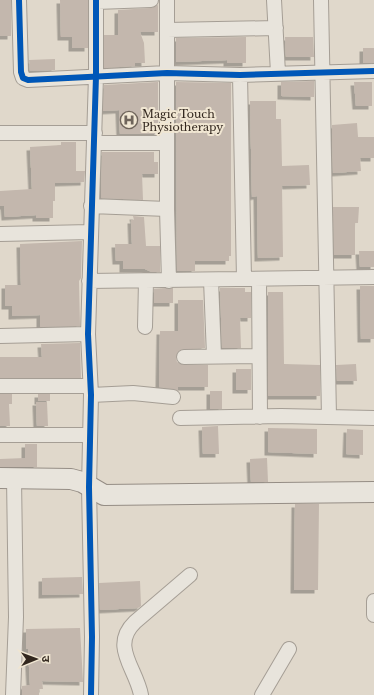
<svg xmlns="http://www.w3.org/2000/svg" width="374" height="695" viewBox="0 0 374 695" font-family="'Libre Baskerville','Noto Sans Devanagari',serif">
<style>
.building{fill:#c3b7ad;filter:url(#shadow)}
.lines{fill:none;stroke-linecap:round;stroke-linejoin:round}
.street-casing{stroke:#a59e95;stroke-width:16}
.secondary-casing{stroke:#958d85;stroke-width:22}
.street{stroke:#e8e4dc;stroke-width:14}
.secondary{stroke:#e8e4dc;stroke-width:20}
.cycleway-casing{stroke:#f0e6d2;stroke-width:8}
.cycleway{stroke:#0057b8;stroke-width:6}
.labels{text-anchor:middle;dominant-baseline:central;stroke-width:4;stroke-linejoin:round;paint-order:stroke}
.poi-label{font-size:11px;fill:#32271e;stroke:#f0e6d2;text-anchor:start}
</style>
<defs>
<filter id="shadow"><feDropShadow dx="-3.5" dy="3.5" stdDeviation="0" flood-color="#0004"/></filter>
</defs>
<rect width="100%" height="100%" fill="#e0d8cb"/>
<path class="building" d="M0,0H11V36H0Z
M60,0H88V48H72V37H61Z
M158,5V32H140L144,43L145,63H135V66L104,68V35H118V10L151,8Z
M246,37V63H227V60L176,62V38Z
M285,37H313L314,57H286Z
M363,48H374V63H363Z
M55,59V70L30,71L29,60Z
M314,81V97L281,96V82Z
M158,82V132H154V134H120L119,110L103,111L104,85Z
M176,82L231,83V256H229V261H195V271H177Z
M354,82H372V106H356Z
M250,101H276V119H281L282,166L309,165L310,185L282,186L283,257L258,258L257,196L252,197Z
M357,123L358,137H374V158H360L361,171L333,173L332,125Z
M61,142H76V171H85L84,182L55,183V201H53V218H36V215L5,217L4,206H0V191L32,189L30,147L61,145Z
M102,152H154V162H158V174H142L143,200L101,198Z
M333,207H359L358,223H355V255H334Z
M133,216L144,217L146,246H160V272H152L145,269H123V261H116L115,244H132L131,220H134Z
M82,241L81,278L79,281L80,326L40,327V315L12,316V306H5V285H21L20,244Z
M359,251H374V267H360Z
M360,286H374V339H361Z
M165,288H173V303H154V289Z
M220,288H245V292H251V318H240L241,348H222Z
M268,292H283L284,364L320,365V396H268Z
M178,300H203L205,348L180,350L176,358L177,362L184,365H208V387H178V390L159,387L160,331H178Z
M80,343L81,378H0V357H42L41,344Z
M356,364L357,381H337L336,365Z
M236,369H251V390H236Z
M210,391H222V409H210Z
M0,394H12V404H9L10,426H0Z
M38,394H50V401H38Z
M36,402H47L48,426H37Z
M218,426L219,454H203L202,427Z
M268,428L317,429V454L268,452Z
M347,429L363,430V455L346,454Z
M25,444H37V467H0V459L25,458Z
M267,458L268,482H251L250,459Z
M295,504H319L318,590H294Z
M82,577L83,594L42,595V578Z
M140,581L141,606L138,608L100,610L99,583Z
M80,628L83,682L42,681L43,689H39V695H22V686L30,685L28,649H26V629Z"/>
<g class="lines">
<defs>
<path id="street" d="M19,0L21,72L23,78L28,80L167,73L240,75L374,71
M167,0V209L169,281
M274,0L278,73
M321,0L329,417
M96,2L151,0
M167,30L276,28
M240,75L244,279
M0,133H95
M94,143H167
M91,206L167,209
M0,234L90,232
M259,279L260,417
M211,280L214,356
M89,281L374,277
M145,327L146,281
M0,336L88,334
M184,357L258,356
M0,386H90
M91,395L133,393L173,397
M180,418L281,416L374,418
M0,435H89
M374,601V615
M13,695L16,617L14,478
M91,695L92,637L89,487L91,395L88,334L96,76V0
M141,695C136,668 110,646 135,622L190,575
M262,695L289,649"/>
<path id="secondary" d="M0,478L71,479L82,482L104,495L374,492"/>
</defs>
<use href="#street" class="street-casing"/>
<use href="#secondary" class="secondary-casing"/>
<use href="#street" class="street"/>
<use href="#secondary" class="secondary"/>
<defs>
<path id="cycleway" d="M19,0L21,72L23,78L28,80L167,73L240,75L374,71
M91,695L92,637L89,487L91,395L88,334L96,76V0"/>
</defs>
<use href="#cycleway" class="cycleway-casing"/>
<use href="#cycleway" class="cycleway"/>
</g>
<defs>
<symbol id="hospital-ring" viewBox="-11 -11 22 22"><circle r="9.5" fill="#f0e6d2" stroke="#6f655b" stroke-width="1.5"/><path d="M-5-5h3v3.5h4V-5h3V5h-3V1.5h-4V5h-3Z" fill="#6f655b"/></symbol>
</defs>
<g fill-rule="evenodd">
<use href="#hospital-ring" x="119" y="110" width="20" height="20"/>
</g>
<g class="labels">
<g class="poi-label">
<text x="142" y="114">Magic Touch<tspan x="142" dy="13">Physiotherapy</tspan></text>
</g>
</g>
<g transform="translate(36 659) rotate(89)" stroke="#f0e6d2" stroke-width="3" paint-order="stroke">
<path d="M0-3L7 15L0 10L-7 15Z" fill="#32271e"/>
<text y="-6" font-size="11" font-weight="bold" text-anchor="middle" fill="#32271e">उ</text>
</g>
</svg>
